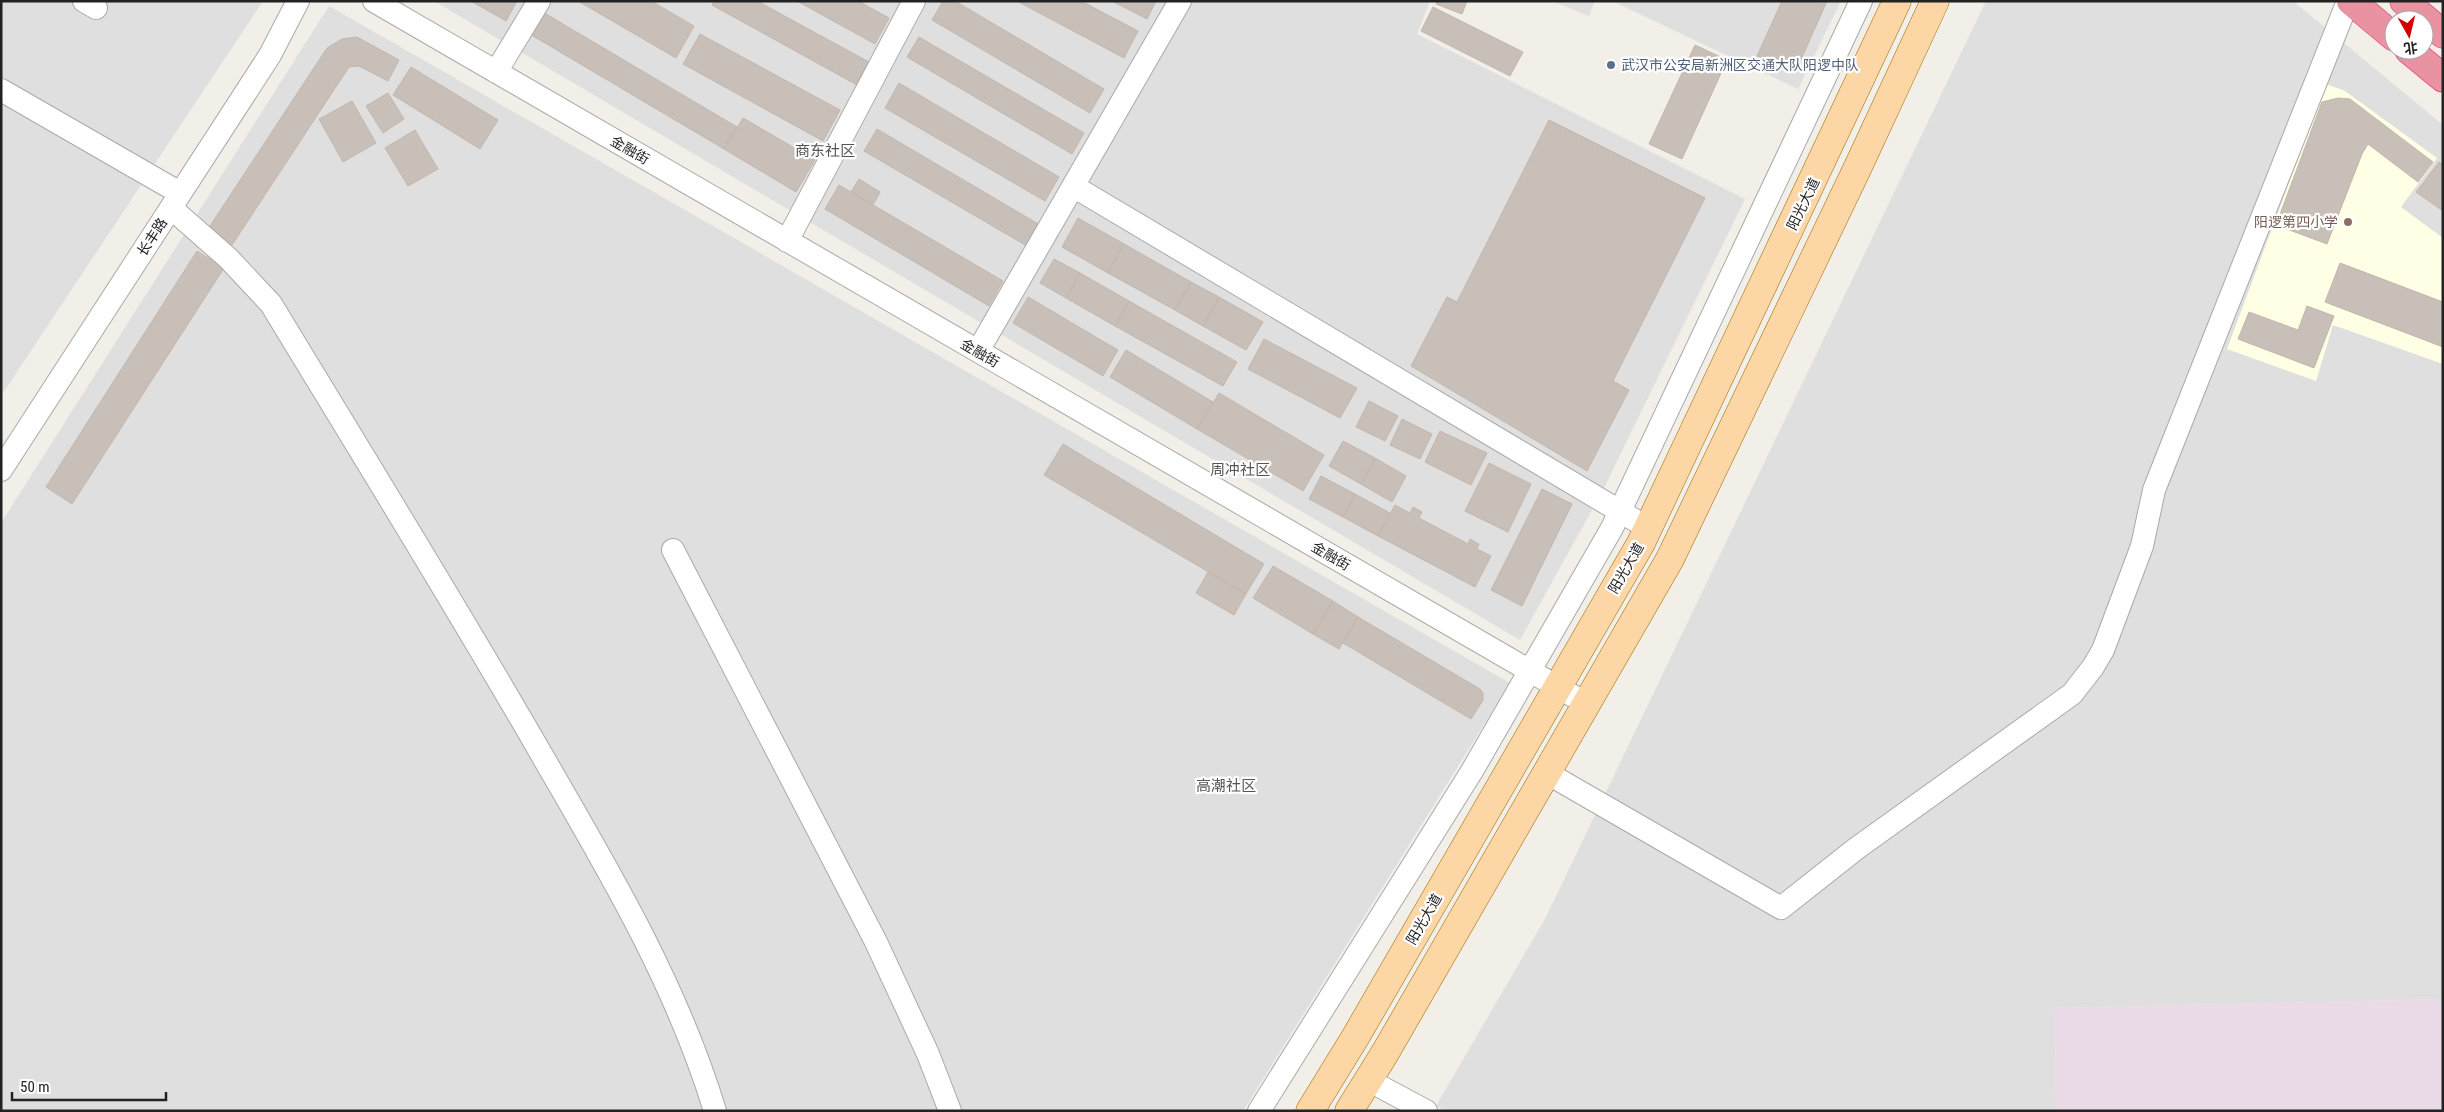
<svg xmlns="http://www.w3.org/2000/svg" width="2444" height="1112" viewBox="0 0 2444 1112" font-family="'Roboto Condensed','Noto Sans SC',sans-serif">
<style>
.residential{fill:#e0dfdf}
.industrial{fill:#ebdbe8}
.education{fill:#ffffe5}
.building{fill:#c7bfb8;stroke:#c4b6ab}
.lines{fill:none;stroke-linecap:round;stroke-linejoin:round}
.minor-casing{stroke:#a9a9a9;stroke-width:24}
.major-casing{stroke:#a06b00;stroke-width:29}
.highway-casing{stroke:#dc2a67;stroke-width:29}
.minor{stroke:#fff;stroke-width:22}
.major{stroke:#fcd6a4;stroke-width:28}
.highway{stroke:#e892a2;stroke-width:28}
.service-dot{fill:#5c6f8a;stroke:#fff;stroke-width:2}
.education-dot{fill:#8d6e63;stroke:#fff;stroke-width:2}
.labels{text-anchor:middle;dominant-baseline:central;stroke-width:4.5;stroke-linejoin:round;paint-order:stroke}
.service-label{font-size:14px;fill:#4e5e75;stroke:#fff;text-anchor:start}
.street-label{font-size:14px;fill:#222;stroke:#fff}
.education-label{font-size:14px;fill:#785e54;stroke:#fff;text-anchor:end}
.neighbourhood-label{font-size:15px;fill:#555;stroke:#fff}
</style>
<rect width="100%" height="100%" fill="#f2efe9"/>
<path class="residential" d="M1,1H263L1,396Z
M434,1H1430L1417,34L1745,199L1603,490L1520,640Z
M1551,1H1595L1589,16Z
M1612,1H1841L1798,89Z
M1986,1H2293L2443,125V999L2055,1008L2056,1111H1446L1436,1106L1546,917Z
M329,6L1510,683L1243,1111H1V523Z"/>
<path class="industrial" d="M2443,999V1111H2056L2055,1008Z"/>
<path class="education" d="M2326,84L2345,91L2437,158L2401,207L2443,238V364L2333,325L2316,381L2227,349Z"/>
<path class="building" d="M471,1H517L506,21Z
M578,1H651L694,26L676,58Z
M714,1H757L869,62L857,85L712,5Z
M797,1H858L889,18L875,44Z
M943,1H955L1104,89L1090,113L932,20Z
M1017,1H1081L1138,31L1124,58Z
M1112,1H1156L1147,19Z
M1437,1H1467L1462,14L1436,4Z
M1782,1H1827L1795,73L1757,56Z
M1433,7L1523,52L1510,76L1421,31Z
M541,11L737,127L724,149L528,33Z
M700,34L840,110L823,141L683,64Z
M357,37L399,60L388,81L359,66L349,67L232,245L208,229L327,48L342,39Z
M919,37L1084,133L1072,154L907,57Z
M1695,45L1727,60L1682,159L1649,144Z
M411,67L498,120L480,149L393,95Z
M899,83L1059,177L1045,201L885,108Z
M388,93L404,119L383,133L366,106Z
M2338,98L2350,99L2433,162L2418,182L2368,144L2362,154L2327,244L2276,225L2322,102Z
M352,101L376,143L343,162L319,119Z
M743,118L815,160L796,192L724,149Z
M1549,120L1705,198L1613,381L1629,390L1587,471L1411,366L1447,297L1457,302Z
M877,129L1040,225L1027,246L864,151Z
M415,130L438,169L408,186L385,148Z
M2439,162L2443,165V211L2416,192Z
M859,179L880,192L873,205L851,192Z
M839,185L1003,281L989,306L825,209Z
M1078,218L1124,244L1108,273L1062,247Z
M1124,244L1191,282L1175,310L1108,273Z
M197,251L224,268L72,504L46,487Z
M1054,259L1080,273L1066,298L1040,283Z
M2340,263L2443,302V347L2325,302Z
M1080,273L1129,301L1115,326L1066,298Z
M1191,282L1219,297L1203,326L1175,310Z
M1028,297L1118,350L1103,376L1013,323Z
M1219,297L1263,322L1246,350L1203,326Z
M1129,301L1237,362L1223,386L1115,326Z
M2307,306L2334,316L2314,368L2238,339L2249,312L2298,330Z
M1264,339L1357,388L1340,418L1248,369Z
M1126,350L1213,402L1197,429L1110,377Z
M1219,393L1324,455L1303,491L1197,429Z
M1369,401L1398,416L1385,441L1356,427Z
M1402,419L1432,434L1420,459L1390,445Z
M1440,431L1487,453L1471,485L1425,462Z
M1343,441L1375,458L1361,484L1329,466Z
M1063,444L1264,564L1246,594L1044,475Z
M1375,458L1406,476L1392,502L1361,484Z
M1489,463L1531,484L1508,532L1465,511Z
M1321,476L1355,494L1343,517L1309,499Z
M1542,489L1572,504L1522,606L1491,590Z
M1355,494L1390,513L1378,536L1343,517Z
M1395,505L1410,513L1413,507L1422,512L1419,518L1468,544L1470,539L1479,544L1477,549L1491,556L1475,587L1378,536Z
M1273,566L1333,601L1313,634L1253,598Z
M1208,572L1246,594L1234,615L1196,593Z
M1333,601L1358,617L1339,649L1313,634Z
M1358,617L1480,689L1483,693V700L1471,719L1343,643Z"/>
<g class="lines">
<defs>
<path id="minor" d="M84,1L96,8
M374,1L1587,704
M496,72L539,1
M1,90L180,193
M1073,186L1648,528
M171,208L228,258L271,304C362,454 455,604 543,757C609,871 676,983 715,1111
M787,241L914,1
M978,351L1180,1
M1,470L270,55L298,1
M673,550L876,942L928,1054L950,1111
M1547,773L1781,908L1857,848L2072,694L2093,667L2103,650L2142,546L2154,490L2348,1
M1368,1080L1426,1111
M1259,1111L1472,771L1612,528L1861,1"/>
<path id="major" d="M1310,1111L1356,1036L1641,543L1897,1
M1349,1111L1385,1053L1670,559L1857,169L1935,1"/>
<path id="highway" d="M2351,1L2394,37
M2404,1L2443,34
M2409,50L2443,78"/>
</defs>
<use href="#minor" class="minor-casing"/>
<use href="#major" class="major-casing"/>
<use href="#highway" class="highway-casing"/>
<use href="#minor" class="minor"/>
<use href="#major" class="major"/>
<use href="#highway" class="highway"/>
</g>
<circle class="service-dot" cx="1611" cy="65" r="5"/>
<circle class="education-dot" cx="2348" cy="222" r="5"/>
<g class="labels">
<g class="service-label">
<text x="1621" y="65">武汉市公安局新洲区交通大队阳逻中队</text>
</g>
<g class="street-label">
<text transform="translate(630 150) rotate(30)">金融街</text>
<text transform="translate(1803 204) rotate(-64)">阳光大道</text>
<text transform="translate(152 237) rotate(-57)">长丰路</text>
<text transform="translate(980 353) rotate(30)">金融街</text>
<text transform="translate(1331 556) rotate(30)">金融街</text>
<text transform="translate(1626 568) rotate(-60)">阳光大道</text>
<text transform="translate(1424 919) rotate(-60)">阳光大道</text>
</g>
<g class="education-label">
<text x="2338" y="222">阳逻第四小学</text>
</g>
<g class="neighbourhood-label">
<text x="825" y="151">商东社区</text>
<text x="1240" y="470">周冲社区</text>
<text x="1226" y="786">高潮社区</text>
</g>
</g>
<rect width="2444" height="1112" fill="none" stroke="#222222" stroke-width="5"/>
<g transform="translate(2409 35) rotate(172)"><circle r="24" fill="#ffffff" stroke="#a7a7a7"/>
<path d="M0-4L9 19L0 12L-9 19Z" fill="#d40000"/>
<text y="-8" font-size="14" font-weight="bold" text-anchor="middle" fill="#222222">北</text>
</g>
<path d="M12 1092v8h154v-8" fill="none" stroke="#222222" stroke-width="2.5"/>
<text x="20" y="1092" font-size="15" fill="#222222" stroke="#ffffff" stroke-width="4" paint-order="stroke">50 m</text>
</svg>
